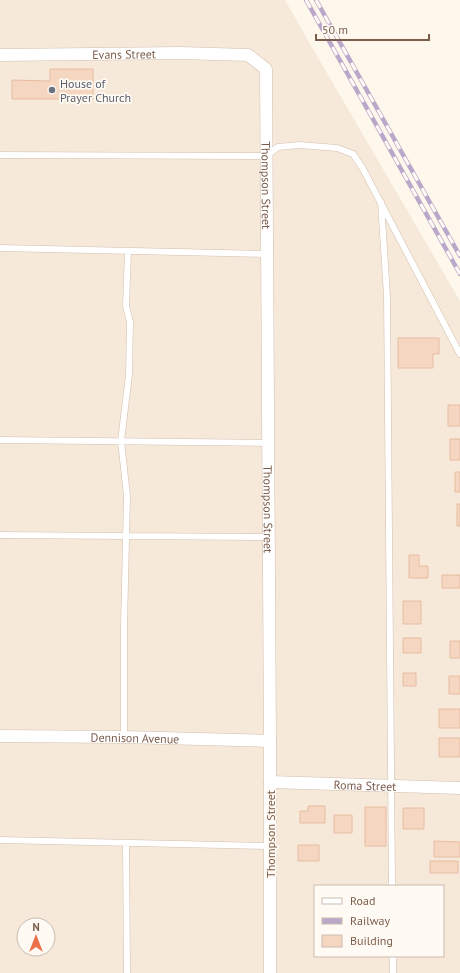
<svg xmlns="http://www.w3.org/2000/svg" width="460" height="973" viewBox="0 0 460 973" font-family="'PT Sans',sans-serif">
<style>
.residential{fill:#f6e9d9;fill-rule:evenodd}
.building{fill:#f5d6c1;stroke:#e8bca1}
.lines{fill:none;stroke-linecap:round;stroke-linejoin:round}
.service-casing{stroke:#d2bfaf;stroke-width:7}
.minor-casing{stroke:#d2bfaf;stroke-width:13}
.service{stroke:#fff;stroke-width:6}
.minor{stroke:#fff;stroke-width:12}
.rail-casing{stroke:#baa7ca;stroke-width:4.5}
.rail{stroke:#fffaf3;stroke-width:3;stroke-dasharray:9;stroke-linecap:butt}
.worship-dot{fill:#6b7280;stroke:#fffaf3;stroke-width:1.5}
.labels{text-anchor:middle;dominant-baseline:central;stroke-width:3.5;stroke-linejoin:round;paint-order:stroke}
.street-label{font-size:12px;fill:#7c5d4b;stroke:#fffaf3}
.worship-label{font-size:12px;fill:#5b616d;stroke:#fffaf3;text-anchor:start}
</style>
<rect width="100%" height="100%" fill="#fef7eb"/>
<path class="residential" d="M0,0H285L306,37L460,301V973H0ZM315,886H443V956H315ZM24,925H48V949H24Z"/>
<path class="building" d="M50,69H93V99H12V80L50,81Z
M398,338H439V354H433V368H398Z
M448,405H460V426H448Z
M450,439H460V460H450Z
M455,472H460V492H455Z
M457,504H460V526H457Z
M409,555H419V566H428V578H409Z
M442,575H460V588H442Z
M403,601H421V624H403Z
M403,638H421V653H403Z
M450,641H460V658H450Z
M403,673H416V686H403Z
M449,676H460V694H449Z
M439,709H460V728H439Z
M439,738H460V757H439Z
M308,806H325V823H300V811H308Z
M365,807H386V846H365Z
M403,808H424V829H403Z
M334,815H352V833H334Z
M434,841L460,842V857H434Z
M298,845H319V861H298Z
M430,861H458V873H430Z"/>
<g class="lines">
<defs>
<path id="service" d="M0,155L266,156L278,147L299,145L337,148L353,154L363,169L460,354
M381,202L387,296L392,886
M0,248L267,254
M0,440L268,443
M0,535L269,537
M124,737V627L127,496L121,441L129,375L130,322L126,306L128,251
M0,840L270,846
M126,843L127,973
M393,956V973"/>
<g id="minor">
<path id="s1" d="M0,55L181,53L248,55L266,69L270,741V973"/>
<path id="s2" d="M0,736L124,737L270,741"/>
<path id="s3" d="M270,782L460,788"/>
</g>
</defs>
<use href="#service" class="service-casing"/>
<use href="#minor" class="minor-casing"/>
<use href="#service" class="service"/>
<use href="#minor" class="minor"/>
<defs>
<path id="rail" d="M306,0L460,274
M316,0L460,256"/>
</defs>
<use href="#rail" class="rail-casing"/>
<use href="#rail" class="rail"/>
</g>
<circle class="worship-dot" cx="52" cy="90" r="4"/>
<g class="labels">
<g class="street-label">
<text stroke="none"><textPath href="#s1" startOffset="124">Evans Street</textPath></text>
<text stroke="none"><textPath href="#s1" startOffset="387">Thompson Street</textPath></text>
<text stroke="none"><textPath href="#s1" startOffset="711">Thompson Street</textPath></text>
<text stroke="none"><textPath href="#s2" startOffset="135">Dennison Avenue</textPath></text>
<text stroke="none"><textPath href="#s3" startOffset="95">Roma Street</textPath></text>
<text transform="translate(270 834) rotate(-90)">Thompson Street</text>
</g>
<g class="worship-label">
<text x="60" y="83">House of<tspan x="60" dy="14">Prayer Church</tspan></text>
</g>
</g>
<rect x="314" y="885" width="130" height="72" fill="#fffaf3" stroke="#cbbbb0"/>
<rect x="322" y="898" width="20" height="6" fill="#ffffff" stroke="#cbbbb0"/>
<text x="350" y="905" font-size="12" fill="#7c5d4b">Road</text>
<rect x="322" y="918" width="20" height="6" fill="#baa7ca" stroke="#cbbbb0"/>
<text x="350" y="925" font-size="12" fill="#7c5d4b">Railway</text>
<rect x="322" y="935" width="20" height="12" fill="#f5d6c1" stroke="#cbbbb0"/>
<text x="350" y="945" font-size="12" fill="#7c5d4b">Building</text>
<g transform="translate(36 937)"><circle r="19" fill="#fffaf3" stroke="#cbbbb0"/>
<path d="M0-3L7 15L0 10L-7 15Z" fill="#ec704c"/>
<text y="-6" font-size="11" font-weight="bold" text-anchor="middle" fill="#7c5d4b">N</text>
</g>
<path d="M316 34v6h113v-6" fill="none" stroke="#7c5d4b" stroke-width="2"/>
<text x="322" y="34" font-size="12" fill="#7c5d4b" stroke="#fffaf3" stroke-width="3" paint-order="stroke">50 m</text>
</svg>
